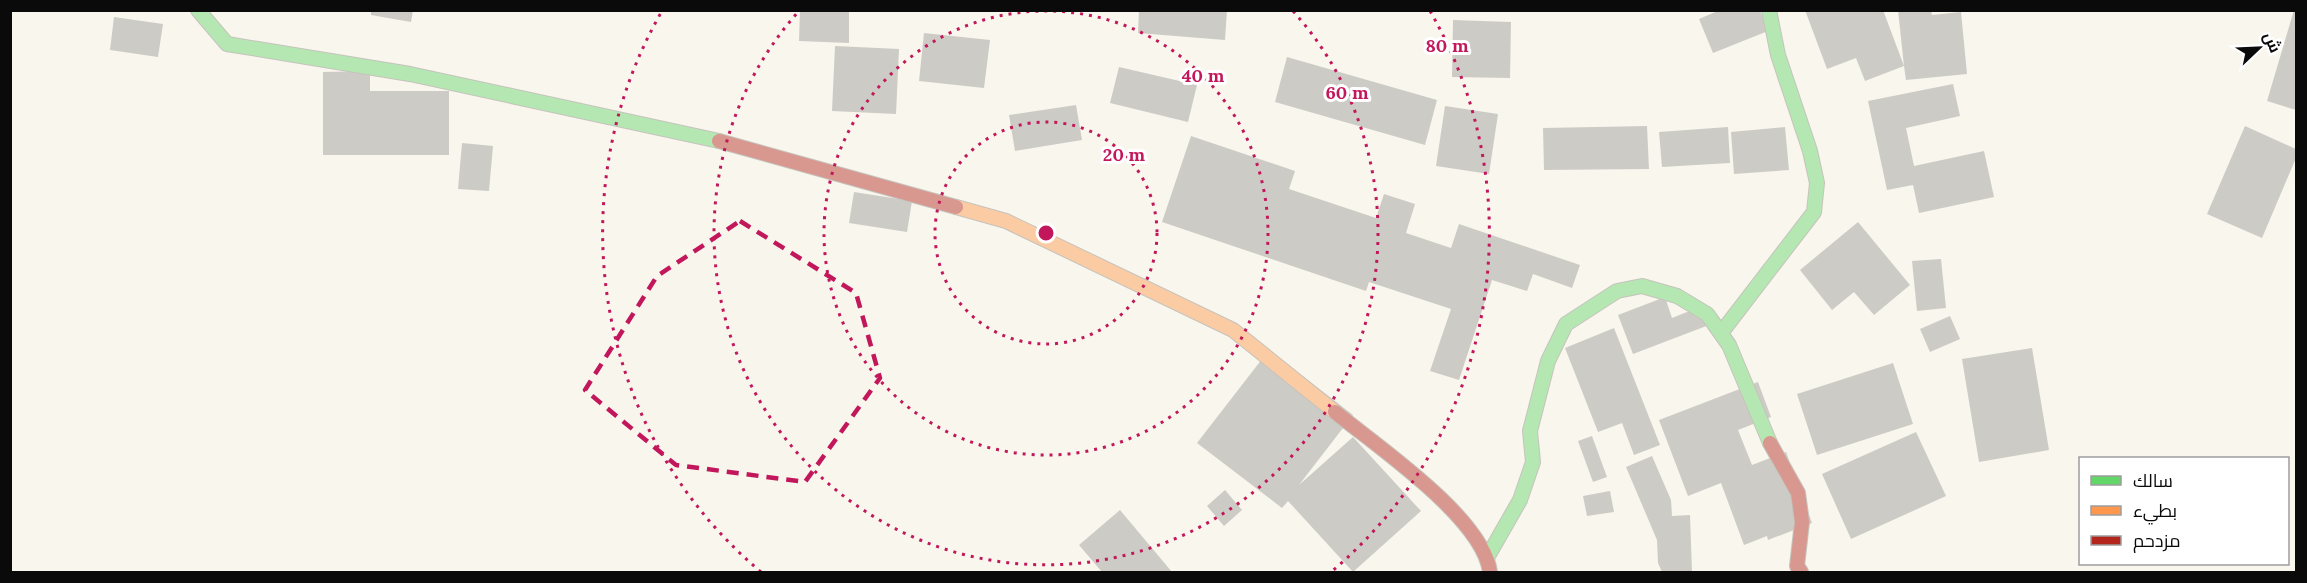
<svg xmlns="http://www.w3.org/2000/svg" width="2307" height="583" viewBox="0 0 2307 583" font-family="Lora,Cairo,serif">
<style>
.building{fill:#9a9894}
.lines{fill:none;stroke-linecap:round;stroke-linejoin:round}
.fast-casing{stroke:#888683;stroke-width:16}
.slow-casing{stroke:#888683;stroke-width:16}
.jam-casing{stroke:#888683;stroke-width:16}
.fast{stroke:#63d668;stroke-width:14}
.slow{stroke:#ff974d;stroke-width:14}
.jam{stroke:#b3261e;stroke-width:14}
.marked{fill:none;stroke:#c2185b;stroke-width:4.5;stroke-dasharray:12 8;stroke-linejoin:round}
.ring{fill:none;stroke:#c2185b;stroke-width:3;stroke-dasharray:3 6}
.centre{fill:#c2185b;stroke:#fff;stroke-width:3}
.ring-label{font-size:18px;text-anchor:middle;font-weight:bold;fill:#c2185b;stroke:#fff;stroke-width:6;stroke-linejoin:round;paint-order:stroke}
</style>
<rect width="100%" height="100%" fill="#f8f5ed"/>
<path class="building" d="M371,10H413L411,22L371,15Z
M800,10H849V43L799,41Z
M1139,10H1227L1225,40L1138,33Z
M1720,10H1760L1768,31L1713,53L1699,19Z
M1805,10H1883L1904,66L1898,10H1931L1932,15L1961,12L1967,74L1906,80L1904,66L1865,81L1856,58L1827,69Z
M2294,10H2296V110L2267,101Z
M114,17L163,24L158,57L110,50Z
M1453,20L1511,22L1510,78L1452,77Z
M924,33L990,40L984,88L919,81Z
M835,46L899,49L896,114L832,111Z
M1287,57L1437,100L1425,145L1275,102Z
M1119,67L1197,85L1188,122L1110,103Z
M370,71V91H449V155H323V72Z
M1953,84L1960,116L1906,128L1914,166L1984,151L1994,197L1919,213L1913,185L1887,190L1868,101Z
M1076,105L1082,140L1015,151L1009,115Z
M1445,106L1498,114L1489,174L1436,166Z
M1647,126L1649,169L1544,170L1543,128Z
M2245,126L2296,149V158L2262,238L2207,214Z
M1728,127L1730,163L1662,167L1659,132Z
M1785,127L1789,170L1734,174L1731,132Z
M1191,136L1295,171L1289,189L1376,218L1384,194L1415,204L1406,233L1451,248L1459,224L1580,265L1572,288L1533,274L1527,291L1492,280L1459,380L1430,371L1451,309L1369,282L1366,291L1162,222Z
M462,143L493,146L489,191L458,189Z
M854,192L912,201L907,232L849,223Z
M1858,222L1910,285L1874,315L1854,292L1832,310L1800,270Z
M1941,259L1946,308L1917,311L1912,261Z
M1665,297L1672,318L1702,306L1709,325L1633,354L1618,315Z
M1950,316L1960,339L1930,352L1920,329Z
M1614,328L1660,445L1634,455L1622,423L1598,432L1565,348Z
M2032,348L2049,450L1979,462L1962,359Z
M1269,350L1353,415L1299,485L1353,437L1421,511L1353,572L1288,501L1282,508L1197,443Z
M1893,363L1913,424L1817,455L1797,394Z
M1758,382L1771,417L1738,430L1752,465L1786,452L1812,523L1768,540L1767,536L1744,545L1721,483L1688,496L1659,420Z
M1916,432L1946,496L1851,539L1822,474Z
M1592,436L1607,477L1593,482L1578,441Z
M1652,456L1671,500L1672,516L1690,515L1692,572H1662L1658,563L1657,540L1626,467Z
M1225,490L1242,510L1224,526L1207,506Z
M1610,491L1614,512L1587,516L1583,496Z
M1120,510L1172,572H1102L1079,545Z"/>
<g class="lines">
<defs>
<path id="fast" d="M198,10L227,44L410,74L719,141
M1721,333L1814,212L1817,183L1810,151L1778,55L1769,10
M1488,556L1520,500L1533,462L1530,431L1548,361L1566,324L1617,291L1642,286L1677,296L1707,314L1729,345L1770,443"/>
<path id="slow" d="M956,207L1006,221L1233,330L1335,412"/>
<path id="jam" d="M719,141L956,207
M1335,412C1378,447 1483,518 1490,572
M1770,443L1798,493L1802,522L1797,566L1801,572"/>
</defs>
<use href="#fast" class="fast-casing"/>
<use href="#slow" class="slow-casing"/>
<use href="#jam" class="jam-casing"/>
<use href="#fast" class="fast"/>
<use href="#slow" class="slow"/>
<use href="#jam" class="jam"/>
</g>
<path d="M0 0H2307V583H0ZM740,221L856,293L880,378L805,482L676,465L585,390L657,276Z" fill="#f8f5ed" fill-opacity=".55" fill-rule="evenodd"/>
<path class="marked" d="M740,221L856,293L880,378L805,482L676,465L585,390L657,276Z"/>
<g class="ring">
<circle cx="1046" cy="233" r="111"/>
<circle cx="1046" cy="233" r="222"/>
<path d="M1293 11A332 332 0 1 1 799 11"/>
<path d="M761 572A443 443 0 0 1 662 11M1430 11A443 443 0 0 1 1331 572"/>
</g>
<circle cx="1046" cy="233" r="9" class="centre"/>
<g class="ring-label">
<text x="1447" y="52">80 m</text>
<text x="1203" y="82">40 m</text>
<text x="1347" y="99">60 m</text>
<text x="1124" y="161">20 m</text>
</g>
<rect width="2307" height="583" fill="none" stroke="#0a0a0a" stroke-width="24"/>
<rect x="2079" y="457" width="210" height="108" fill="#ffffff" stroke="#9d9d9d" stroke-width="1.5"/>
<rect x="2091" y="476" width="30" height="9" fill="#63d668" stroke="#9d9d9d" stroke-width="1.5"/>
<text x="2133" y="487" font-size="18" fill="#0a0a0a">سالك</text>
<rect x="2091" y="506" width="30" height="9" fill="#ff974d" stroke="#9d9d9d" stroke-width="1.5"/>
<text x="2133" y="517" font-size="18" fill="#0a0a0a">بطيء</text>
<rect x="2091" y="536" width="30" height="9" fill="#b3261e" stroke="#9d9d9d" stroke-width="1.5"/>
<text x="2133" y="547" font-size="18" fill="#0a0a0a">مزدحم</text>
<g transform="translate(2259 48) rotate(67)" stroke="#ffffff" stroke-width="4.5" paint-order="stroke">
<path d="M0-4.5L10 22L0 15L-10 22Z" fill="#0a0a0a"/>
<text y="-9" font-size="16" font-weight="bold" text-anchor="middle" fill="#0a0a0a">ش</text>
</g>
</svg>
